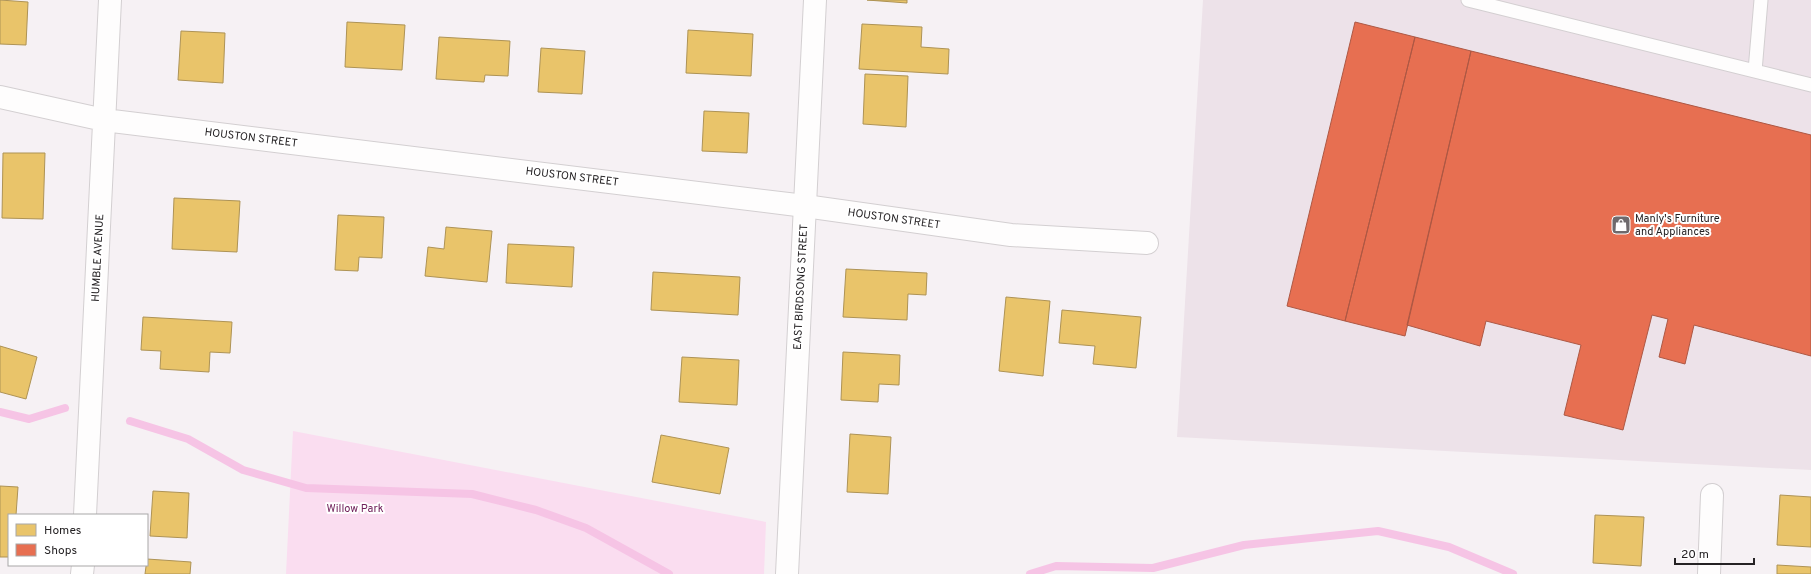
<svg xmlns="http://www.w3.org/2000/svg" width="1811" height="574" viewBox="0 0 1811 574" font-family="Overpass,sans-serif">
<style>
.built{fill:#ede2e9}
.green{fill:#faddf0}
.homes{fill:#e9c46a;stroke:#ae9355}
.shops{fill:#e76f51;stroke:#ad5844}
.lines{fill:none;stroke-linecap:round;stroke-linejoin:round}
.stream{stroke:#f6c4e5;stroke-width:8}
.lane-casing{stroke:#d3cfd1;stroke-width:15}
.street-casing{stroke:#d3cfd1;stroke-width:24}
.secondary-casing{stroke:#d3cfd1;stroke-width:24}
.lane{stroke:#fefdfd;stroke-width:13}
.street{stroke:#fefdfd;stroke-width:22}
.secondary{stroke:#fefdfd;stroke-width:22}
.labels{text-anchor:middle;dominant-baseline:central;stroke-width:4;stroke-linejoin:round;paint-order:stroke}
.street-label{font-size:11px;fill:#252224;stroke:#fff}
.poi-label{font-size:11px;fill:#252224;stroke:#fff;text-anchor:start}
.park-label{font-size:11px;fill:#70215b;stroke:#fff}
</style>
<rect width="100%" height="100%" fill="#f6f1f4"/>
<path class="built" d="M1203,0H1811V470L1177,437Z"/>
<path class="green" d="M293,431L766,522L764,574H286Z"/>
<path class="homes" d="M0,0L28,2L26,45L0,44Z
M867,0H907V3Z
M347,22L405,25L402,70L345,67Z
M862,24L922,27L921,47L949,49L948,74L859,69Z
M688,30L753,34L751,76L686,73Z
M181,31L225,33L223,83L178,80Z
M439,37L510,41L508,76L485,75L484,82L436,79Z
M541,48L585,51L582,94L538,92Z
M865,74L908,76L906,127L863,124Z
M704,111L749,113L747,153L702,151Z
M3,153H45L43,219L2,218Z
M174,198L240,201L237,252L172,249Z
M338,215L384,217L382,258L359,257L358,271L335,270Z
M446,227L492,231L487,282L425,276L428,247L444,249Z
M508,244L574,247L572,287L506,283Z
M846,269L927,273L926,295L908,294L907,320L843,317Z
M653,272L740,277L738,315L651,310Z
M1006,297L1050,301L1043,376L999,371Z
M1062,310L1141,317L1136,368L1093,364L1095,346L1059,343Z
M143,317L232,322L230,353L210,352L209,372L160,369L161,351L141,350Z
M0,346L37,357L26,399L0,392Z
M843,352L900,355L899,385L879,384L878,402L841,400Z
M682,357L739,360L737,405L679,402Z
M850,434L891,437L888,494L847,492Z
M661,435L729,448L720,494L652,482Z
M0,486L18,487L16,515H9V557H0Z
M153,491L189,493L187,538L150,536Z
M1780,495L1811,497V547L1777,545Z
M1595,515L1644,517L1641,566L1593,563Z
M147,559L191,562L190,574H145Z
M1777,565L1811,567V574H1777Z"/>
<path class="shops" d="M1355,22L1415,37L1345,321L1287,306Z
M1415,37L1471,51L1405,336L1345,321Z
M1471,51L1811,135V356L1694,325L1685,364L1659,357L1668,319L1652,315L1623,430L1564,415L1581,345L1486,321L1480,346L1407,325Z"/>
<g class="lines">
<path class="stream" d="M0,412L29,419L65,408
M130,421L188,439L243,470L306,488L472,494L536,510L586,528L669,574
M1030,574L1056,566L1153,568L1244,545L1378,531L1449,547L1513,574"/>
<defs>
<path id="lane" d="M1468,0L1811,85
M1755,71L1761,0"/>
<path id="street" d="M0,97L104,120L805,206L1011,235L1147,243
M85,515L110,0
M82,574L83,565
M1709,574L1712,495"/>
<path id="secondary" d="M787,574L815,0"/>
</defs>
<use href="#lane" class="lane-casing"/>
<use href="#street" class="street-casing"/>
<use href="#secondary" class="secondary-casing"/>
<use href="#lane" class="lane"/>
<use href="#street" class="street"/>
<use href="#secondary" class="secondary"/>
</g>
<defs>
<symbol id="shop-square" viewBox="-11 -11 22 22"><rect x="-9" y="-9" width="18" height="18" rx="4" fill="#6e6a6d" stroke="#fff"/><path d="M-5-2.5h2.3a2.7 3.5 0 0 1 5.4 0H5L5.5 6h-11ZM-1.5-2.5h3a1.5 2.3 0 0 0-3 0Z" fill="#fff"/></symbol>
</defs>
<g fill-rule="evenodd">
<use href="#shop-square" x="1610" y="214" width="22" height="22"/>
</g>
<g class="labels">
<g class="street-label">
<text transform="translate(251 138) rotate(7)">HOUSTON STREET</text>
<text transform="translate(572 177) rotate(7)">HOUSTON STREET</text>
<text transform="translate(894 219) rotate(8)">HOUSTON STREET</text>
<text transform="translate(98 258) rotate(-87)">HUMBLE AVENUE</text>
<text transform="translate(801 287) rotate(-87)">EAST BIRDSONG STREET</text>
</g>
<g class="poi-label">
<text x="1635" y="219">Manly's Furniture<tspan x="1635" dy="13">and Appliances</tspan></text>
</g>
<g class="park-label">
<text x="355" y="509">Willow Park</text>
</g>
</g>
<rect x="8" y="514" width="140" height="52" fill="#ffffff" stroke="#a8a7a7"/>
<rect x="16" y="524" width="20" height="12" fill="#e9c46a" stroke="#a8a7a7"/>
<text x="44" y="534" font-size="12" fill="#252224">Homes</text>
<rect x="16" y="544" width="20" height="12" fill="#e76f51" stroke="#a8a7a7"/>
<text x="44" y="554" font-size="12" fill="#252224">Shops</text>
<path d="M1675 558v6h79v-6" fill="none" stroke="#252224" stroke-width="2"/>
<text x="1681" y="558" font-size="12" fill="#252224" stroke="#ffffff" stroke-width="3" paint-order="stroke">20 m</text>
</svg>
